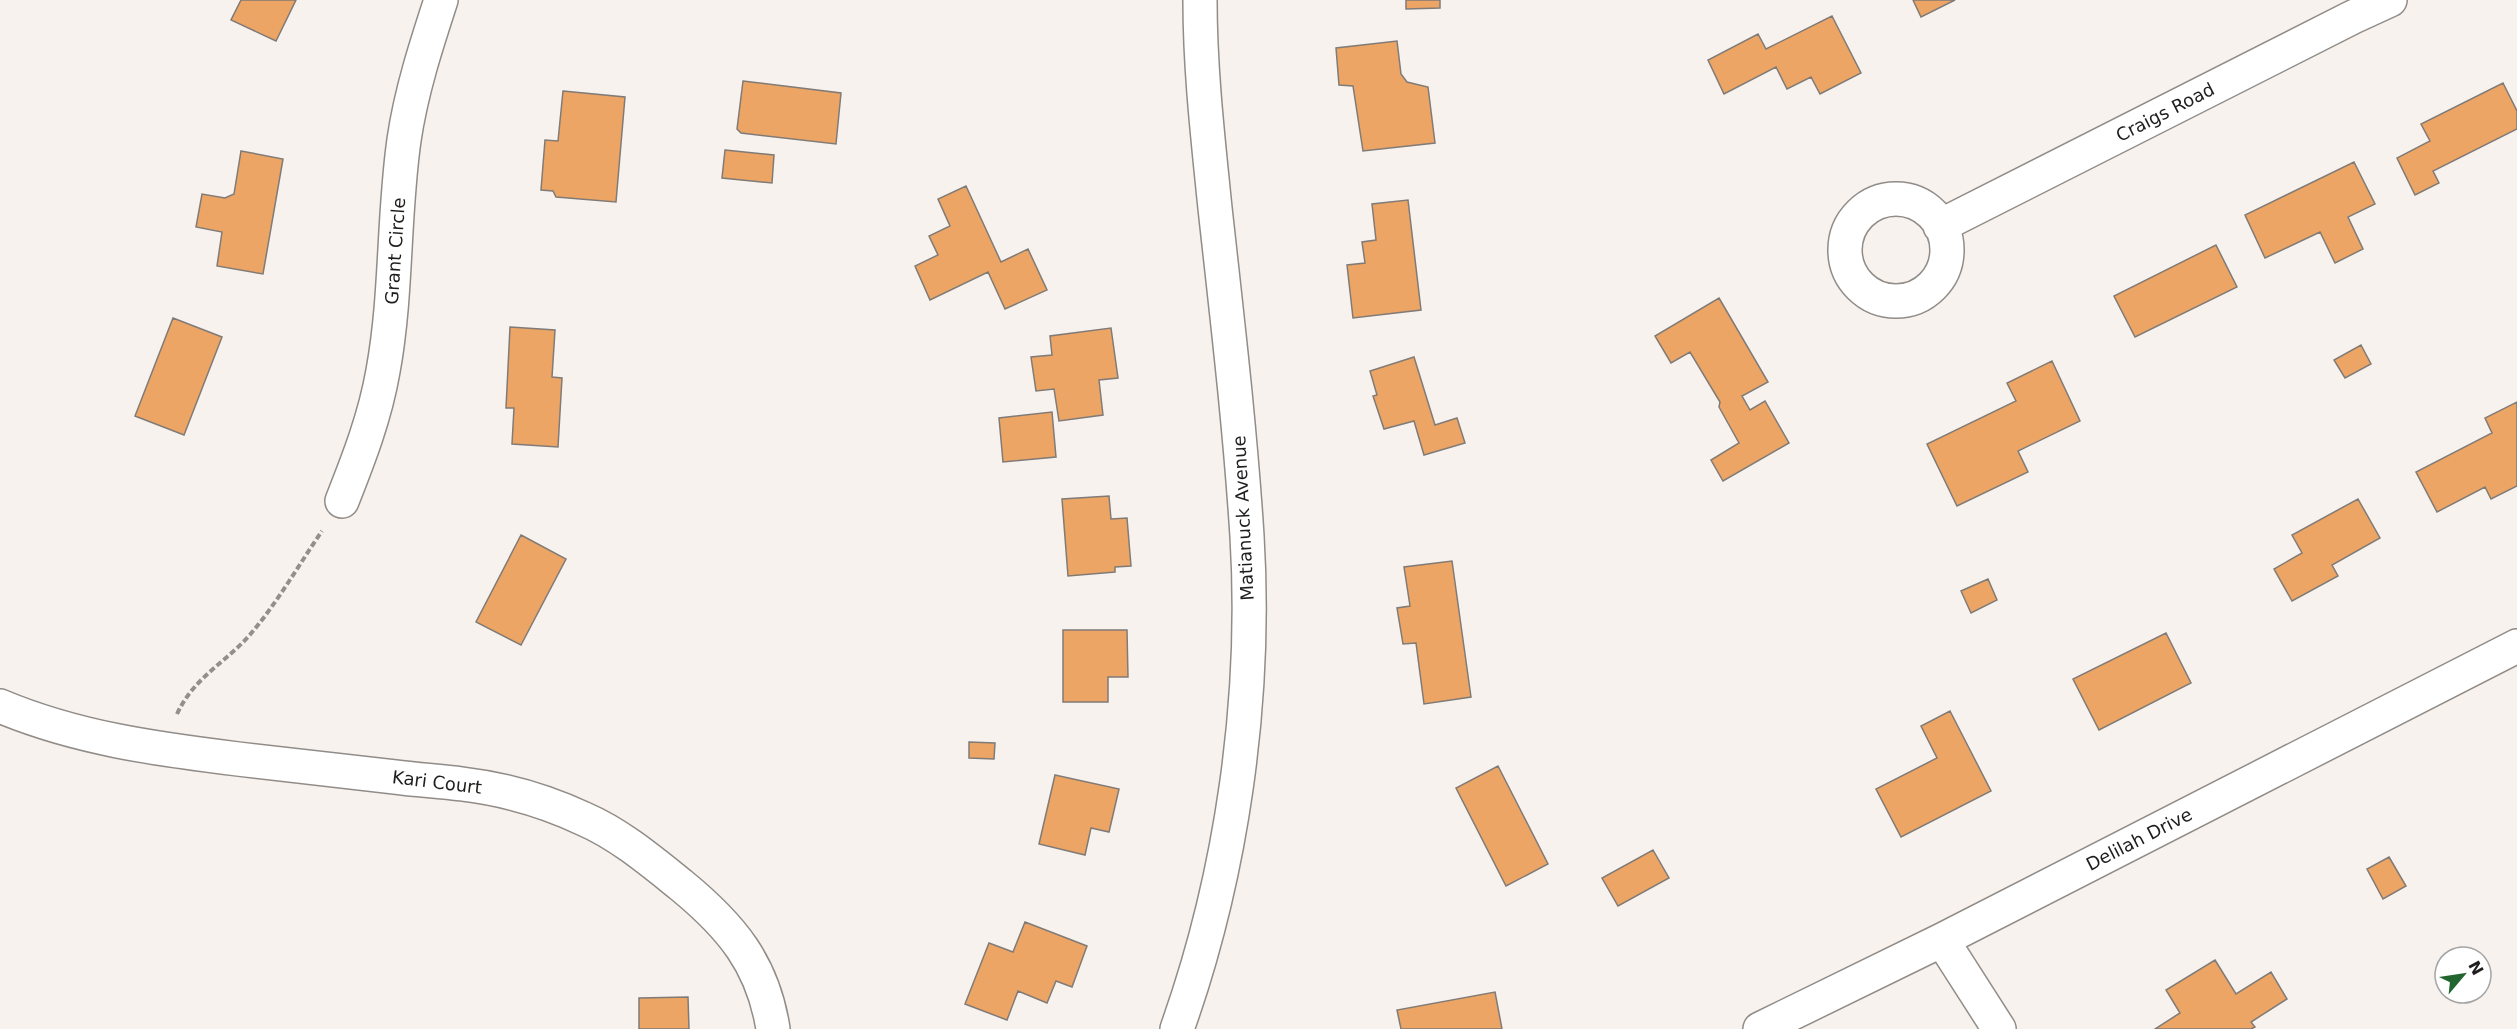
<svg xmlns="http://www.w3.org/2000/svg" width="2517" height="1029" viewBox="0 0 2517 1029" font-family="'DejaVu Sans',sans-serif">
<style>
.building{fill:#eca564;stroke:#807b77;stroke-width:1.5}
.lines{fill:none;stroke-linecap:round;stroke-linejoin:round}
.minor-casing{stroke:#918c88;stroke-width:36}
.tertiary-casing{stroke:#918c88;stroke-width:36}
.path{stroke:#928f8c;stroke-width:4;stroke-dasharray:6 3;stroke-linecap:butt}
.minor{stroke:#fff;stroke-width:33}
.tertiary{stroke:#fff;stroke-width:33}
.labels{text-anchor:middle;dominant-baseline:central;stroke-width:4.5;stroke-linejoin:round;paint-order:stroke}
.street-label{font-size:18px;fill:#201e1d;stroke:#fff}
</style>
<rect width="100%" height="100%" fill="#f7f2ed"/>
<path class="building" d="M241,0H296L276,41L231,20Z
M1406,0H1440V8L1406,9Z
M1913,0H1955L1921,17Z
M1832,16L1861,73L1820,94L1811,77L1787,89L1776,67L1724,94L1708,60L1758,34L1766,49Z
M1397,41L1401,74L1407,82L1428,87L1435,143L1363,151L1353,86L1339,85L1336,48Z
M743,81L841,93L836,144L741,133L737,129Z
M2503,83L2517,111V129L2433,171L2439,183L2415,195L2397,158L2430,141L2421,124Z
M563,91L625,97L616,202L556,197L553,191L541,190L545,140L558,141Z
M725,150L774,155L772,183L722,178Z
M241,151L283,159L263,274L217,266L222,232L196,227L202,194L225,198L234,194Z
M2354,162L2375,204L2348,217L2363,249L2335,263L2320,232L2265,258L2245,215Z
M966,186L1001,262L1028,249L1047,290L1005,309L988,272L930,300L915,266L938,255L929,236L950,226L938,199Z
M1408,200L1421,310L1353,318L1347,265L1365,263L1362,242L1376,240L1372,204Z
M2216,245L2237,287L2135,337L2114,296Z
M1719,298L1768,382L1742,396L1750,410L1765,401L1789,443L1723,481L1711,460L1739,443L1719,407L1720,402L1690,352L1671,363L1655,336Z
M173,318L222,337L184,435L135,416Z
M510,327L555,330L552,377L562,378L558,447L512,444L514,408H506Z
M1111,328L1118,378L1099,380L1103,415L1059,421L1054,389L1036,391L1031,357L1052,355L1050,336Z
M2361,345L2371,364L2345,378L2334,360Z
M1414,357L1435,425L1457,418L1465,443L1424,455L1414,421L1384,429L1373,396L1377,395L1370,371Z
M2052,361L2080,421L2018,451L2028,472L1957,506L1927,444L2016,401L2007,383Z
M2517,402V486L2491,499L2485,487L2437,512L2416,472L2492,433L2485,418Z
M1052,412L1056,457L1003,462L999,418Z
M1109,496L1111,519L1127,518L1131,566L1115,567V572L1068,576L1062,499Z
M2358,499L2380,538L2332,565L2338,576L2292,601L2274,569L2302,553L2292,535Z
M521,535L566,559L521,645L476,622Z
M1452,561L1471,697L1424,704L1416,643L1403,644L1397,608L1410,606L1404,567Z
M1988,579L1997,600L1971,613L1961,591Z
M1063,630H1127L1128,677H1108V702H1063Z
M2166,633L2191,683L2099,730L2073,679Z
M1950,711L1991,791L1901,837L1876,789L1937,758L1921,726Z
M969,742L995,743L994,759L969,758Z
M1498,766L1548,864L1506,886L1456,788Z
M1055,775L1119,789L1109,832L1091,828L1085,855L1039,844Z
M1653,850L1669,878L1618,906L1602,878Z
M2389,857L2406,886L2383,899L2367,869Z
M1025,922L1087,946L1072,987L1056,981L1047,1003L1018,991L1007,1020L965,1004L989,943L1013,952Z
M2215,960L2236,994L2271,972L2287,999L2251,1022L2255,1027L2251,1029H2155L2180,1013L2166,990Z
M1495,992L1502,1029H1401L1397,1010Z
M688,997L689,1029H639V998Z"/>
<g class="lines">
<defs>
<path id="minor" d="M1845 250a51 51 0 1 1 102 0a51 51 0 1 1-102 0Z
M1940,226L2353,17L2390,0
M342,501C359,458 375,417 383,371C397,295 393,217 404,140C411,92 426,46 441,0
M0,706C76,738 156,749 238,759C290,765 342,771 395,777C417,780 440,781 462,784C504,789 546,801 584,819C619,834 651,861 681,885C731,926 763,964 773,1029
M1942,940L1999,1029
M1760,1029L1942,940L2517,646"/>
<path id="tertiary" d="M1177,1029C1232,875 1257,699 1247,536C1240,426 1227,317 1215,208C1208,139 1200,70 1200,0"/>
</defs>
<use href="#minor" class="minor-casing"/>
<use href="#tertiary" class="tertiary-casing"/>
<path class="path" d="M177,714C193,679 223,664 248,637C276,605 298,566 322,531"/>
<use href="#minor" class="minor"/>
<use href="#tertiary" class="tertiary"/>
</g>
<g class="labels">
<g class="street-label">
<text transform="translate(2165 112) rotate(-27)">Craigs Road</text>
<text transform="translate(395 251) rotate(-86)">Grant Circle</text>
<text transform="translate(1243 518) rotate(-93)">Matianuck Avenue</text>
<text transform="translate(437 782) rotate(7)">Kari Court</text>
<text transform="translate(2139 839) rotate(-27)">Delilah Drive</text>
</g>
</g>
<g transform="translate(2463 975) rotate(61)"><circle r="28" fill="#ffffff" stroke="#a6a5a5" stroke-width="1.5"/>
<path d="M0-4.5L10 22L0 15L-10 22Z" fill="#23652f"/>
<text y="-9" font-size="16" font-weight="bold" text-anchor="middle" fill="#201e1d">N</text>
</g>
</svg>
